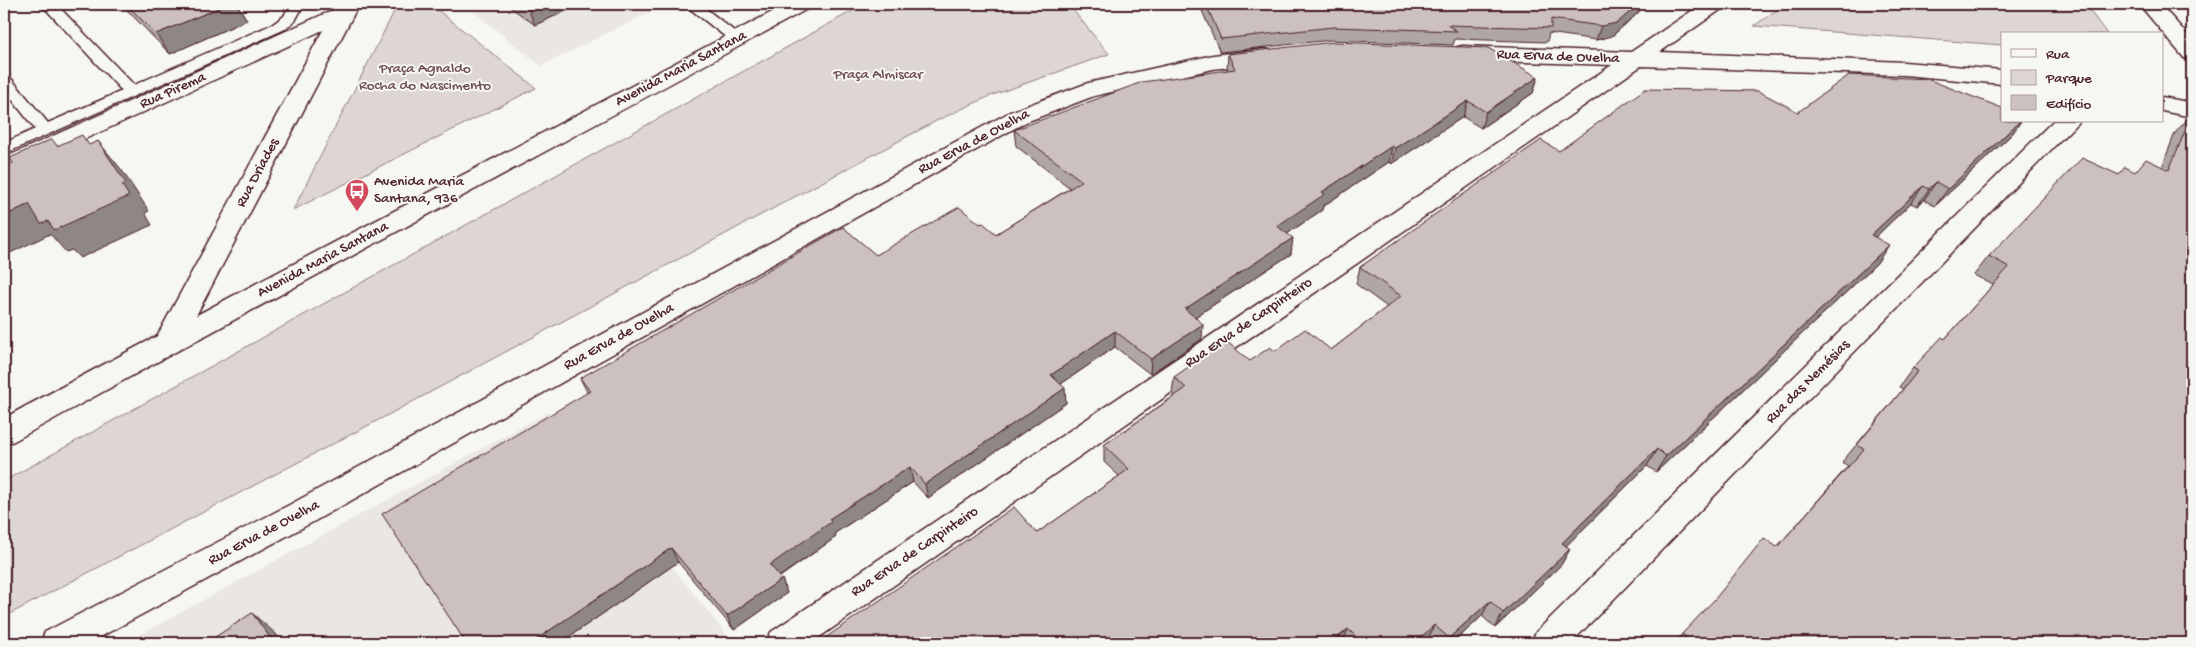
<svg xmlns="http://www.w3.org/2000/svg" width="2196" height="647" viewBox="0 0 2196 647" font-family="'Gochi Hand',sans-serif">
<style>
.built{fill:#e9e6e3}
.green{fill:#ddd6d5;stroke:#947a80}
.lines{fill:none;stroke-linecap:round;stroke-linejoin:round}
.lane-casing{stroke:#4a1f2b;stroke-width:3}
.street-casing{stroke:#4a1f2b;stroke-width:3}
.secondary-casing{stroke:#4a1f2b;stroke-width:3}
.lane{fill:#f6f6f2;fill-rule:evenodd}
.street{fill:#f6f6f2;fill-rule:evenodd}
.secondary{fill:#f6f6f2;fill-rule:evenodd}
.wall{fill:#afa6a5;stroke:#4a1f2b}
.shaded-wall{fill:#8f8786;stroke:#4a1f2b}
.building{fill:#ccc1c0;stroke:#4a1f2b}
.labels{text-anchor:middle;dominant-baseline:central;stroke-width:4;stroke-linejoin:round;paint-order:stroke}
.street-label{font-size:15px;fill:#4a1f2b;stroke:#f6f6f2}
.park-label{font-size:15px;fill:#6f4d56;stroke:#f6f6f2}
.poi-label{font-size:15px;fill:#4a1f2b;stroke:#f6f6f2;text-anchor:start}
</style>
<rect width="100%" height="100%" fill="#f6f6f2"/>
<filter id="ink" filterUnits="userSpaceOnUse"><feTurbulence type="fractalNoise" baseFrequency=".02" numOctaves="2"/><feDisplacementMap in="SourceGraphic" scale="10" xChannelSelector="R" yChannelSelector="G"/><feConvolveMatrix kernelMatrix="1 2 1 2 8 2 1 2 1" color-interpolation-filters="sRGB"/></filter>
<g filter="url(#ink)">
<path class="built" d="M464,4H666L541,66Z
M549,412L732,642L125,643Z"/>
<path class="green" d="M398,4H430L536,88L293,210Z
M865,4H1068L1109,54L990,96L938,120L386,416L4,617V481Z
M1785,4H2085L2107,34H2002V45L1754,26Z"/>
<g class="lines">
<defs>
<path id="lane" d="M41,4H56L134,85L273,24L284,16L290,4H304L295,21L283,30L4,154V143L35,129L4,89V74L9,76L48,123L122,91Z
M684,4H700L744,39L742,42H732Z"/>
<path id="street" d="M338,4H359L178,350L168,353L158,350L154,342L323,30L4,176V158L335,9Z
M1702,4H1727L1723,8L1660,52L1904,62L2002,70V84L1904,75L1641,66L811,643H766L771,632L1612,65L1462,60L1454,58L1451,53L1454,48L1462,46L1631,52Z
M2139,4H2160L2192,40V60L2184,58Z
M1265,49L1273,51L1276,56L1273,61L1213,69L1094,96L1026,122L313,522L89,643H40L45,632L291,504L1010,112L1088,83L1213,55Z
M2162,97L2192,103V117L2162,111Z
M2053,121H2079L1571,643H1531L1536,632Z"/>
<path id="secondary" d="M787,4H813L809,8C545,153 278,294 14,441L4,444V418C263,278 526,143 787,4Z"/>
</defs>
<use href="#lane" class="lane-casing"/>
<use href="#street" class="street-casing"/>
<use href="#secondary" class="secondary-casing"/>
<use href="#lane" class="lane"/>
<use href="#street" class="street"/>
<use href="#secondary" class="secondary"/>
</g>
<path class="wall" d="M121,4H237L247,20L170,54Z
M506,4H581L535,25Z
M1199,4H1644L1641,6L1638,13L1612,36L1596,40L1549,33L1547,42L1455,39L1453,45L1331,40L1220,52Z
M1228,54L1538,77L1533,93L1481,128L1463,117L1391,164L1389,162L1323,206L1322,210L1287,234L1291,254L1195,317L1202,339L1150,374L1115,347L1061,384L1066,403L928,498L913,482L835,533L836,537L780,577L782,579L787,593L734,630L678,562L560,643H466L587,392L580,378L876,255L980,224L996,234L1070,188L1016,146L1014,130L1227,70Z
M1798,112L2002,121H2021L2012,134L1935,206L1924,200L1917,206L1911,203L1875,237L1877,263L1656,472L1647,466L1566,546L1570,549L1561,565L1495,628L1482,616L1453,643H1432L1428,640L1424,643H818L1037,533L1119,476L1104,462V445L1174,396L1172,394L1174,377L1250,361L1275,351L1331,350L1387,307L1356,284L1360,267L1559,151Z
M2192,114V643H1675L1682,634L1777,547L1848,466L1842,462L1903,389L1899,387L1913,368L1945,339L1993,285L1974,275L1989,256L2119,175L2162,167L2175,133Z"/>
<path class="shaded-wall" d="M228,4H237L247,20L170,54L156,34Z
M532,4H581L535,25L527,6Z
M1636,4H1644L1641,6L1638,13L1612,36L1596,40L1601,26Z
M1538,77L1533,93L1481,128L1486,112Z
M1468,101L1463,117L1391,164L1395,148Z
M2020,121H2021L2012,134L1935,206L1948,189Z
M98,141L121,169L149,211L145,213L152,225L80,258L72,250L66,252L50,234L4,256V216L29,204L122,185Z
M1392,146L1389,162L1323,206L1322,210L1275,242L1277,226L1322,192Z
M1936,182L1924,200L1917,206L1929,189Z
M1923,186L1911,203L1859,253L1871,235Z
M1293,238L1291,254L1187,322L1185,309L1188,307Z
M1889,245L1877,263L1656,472L1666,456Z
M1203,324L1202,339L1150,374L1151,359Z
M1115,331V347L1052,390L1051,375Z
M1065,388L1066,403L928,498L925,484Z
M1657,449L1647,466L1553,559L1562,543Z
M910,467L913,482L835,533L836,537L776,579L770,565L829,519Z
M671,548L678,562L560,643H531Z
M1570,549L1561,565L1495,628L1503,613Z
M782,579L787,593L734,630L727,616Z
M1490,601L1482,616L1453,643H1447L1449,638Z
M252,613L276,634L283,643H274Z
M1434,625L1428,640L1424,643H1415Z
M1348,629L1343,643H1331Z"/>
<path class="building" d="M126,4H228L156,34Z
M524,4H532L527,6Z
M1206,4H1639L1617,23L1601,26L1551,19V28L1447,25L1457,31L1333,27L1221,39Z
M1334,42L1488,48L1538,77L1486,112L1468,101L1395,148L1392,146L1322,192L1325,194L1277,226L1293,238L1188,307L1185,309L1203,324L1151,359L1115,331L1051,375L1065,388L925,484L910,467L829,519L831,522L770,565L782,579L727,616L671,548L531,643H466L382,514L590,391L580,378L843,227L876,255L959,207L980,224L983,223L996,234L1082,181L1014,130L1142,82L1235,69L1228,54Z
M1849,75L1927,79L2002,108V121H2020L1948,189L1936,182L1929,189L1923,186L1871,235L1889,245L1666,456L1657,449L1562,543L1570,549L1503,613L1490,601L1449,638L1434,625L1415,643H1363L1348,629L1331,643H818L1014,507L1037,533L1129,469L1104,445L1186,388L1174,377L1226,341L1250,361L1270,347L1275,351L1305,329L1331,350L1401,296L1360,267L1541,140L1559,151L1645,89L1758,91L1798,112Z
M2192,114V643H1694L1682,634L1715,599L1764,538L1777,547L1864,449L1857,445L1918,371L1913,368L1942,337L1945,339L2009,267L1989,256L2082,158L2119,175L2125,167L2135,172L2146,159L2169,170Z
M82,135L89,145L98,141L126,183L122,185L129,196L54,230L48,221L41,224L29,204L4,216V167L13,163L10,158L52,139L57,146Z
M252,613L274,643H206Z"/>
</g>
<defs>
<symbol id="bus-pin" viewBox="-11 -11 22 30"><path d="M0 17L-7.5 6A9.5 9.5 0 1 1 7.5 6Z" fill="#d1495b" stroke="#f6f6f2"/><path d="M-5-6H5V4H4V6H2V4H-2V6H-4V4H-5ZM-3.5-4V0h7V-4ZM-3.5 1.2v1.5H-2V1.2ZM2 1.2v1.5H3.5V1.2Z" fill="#fff"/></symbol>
</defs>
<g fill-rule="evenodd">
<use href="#bus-pin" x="343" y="177" width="28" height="38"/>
</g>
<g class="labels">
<g class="street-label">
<text transform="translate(1558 57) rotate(2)">Rua Erva de Ovelha</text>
<text transform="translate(681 69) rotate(-28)">Avenida Maria Santana</text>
<text transform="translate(173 91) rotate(-24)">Rua Pirema</text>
<text transform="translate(974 142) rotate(-28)">Rua Erva de Ovelha</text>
<text transform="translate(258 173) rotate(-62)">Rua Driades</text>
<text transform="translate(323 260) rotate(-28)">Avenida Maria Santana</text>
<text transform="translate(1249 323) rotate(-34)">Rua Erva de Carpinteiro</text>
<text transform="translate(619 337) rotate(-29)">Rua Erva de Ovelha</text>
<text transform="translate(1808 382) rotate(-45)">Rua das Nemésias</text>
<text transform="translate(264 533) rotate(-28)">Rua Erva de Ovelha</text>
<text transform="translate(915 552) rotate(-34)">Rua Erva de Carpinteiro</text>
</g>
<g class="park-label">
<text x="425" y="69">Praça Agnaldo<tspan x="425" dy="17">Rocha do Nascimento</tspan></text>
<text x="878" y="75">Praça Almiscar</text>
</g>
<g class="poi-label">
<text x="374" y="182">Avenida Maria<tspan x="374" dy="17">Santana, 936</tspan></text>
</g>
</g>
<rect width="2196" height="647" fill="none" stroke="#f6f6f2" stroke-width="20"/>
<rect x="10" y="10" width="2176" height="627" fill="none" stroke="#4a1f2b" stroke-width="2" filter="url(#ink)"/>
<rect x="2001" y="32" width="162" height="90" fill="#f6f6f2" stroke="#b1a0a2"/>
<rect x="2011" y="49" width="25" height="8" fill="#f6f6f2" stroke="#b1a0a2"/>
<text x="2046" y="58" font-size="15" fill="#4a1f2b">Rua</text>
<rect x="2011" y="70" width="25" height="15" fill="#ddd6d5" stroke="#b1a0a2"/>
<text x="2046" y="82" font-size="15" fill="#4a1f2b">Parque</text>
<rect x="2011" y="95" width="25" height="15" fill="#ccc1c0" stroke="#b1a0a2"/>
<text x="2046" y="108" font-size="15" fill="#4a1f2b">Edifício</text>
</svg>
